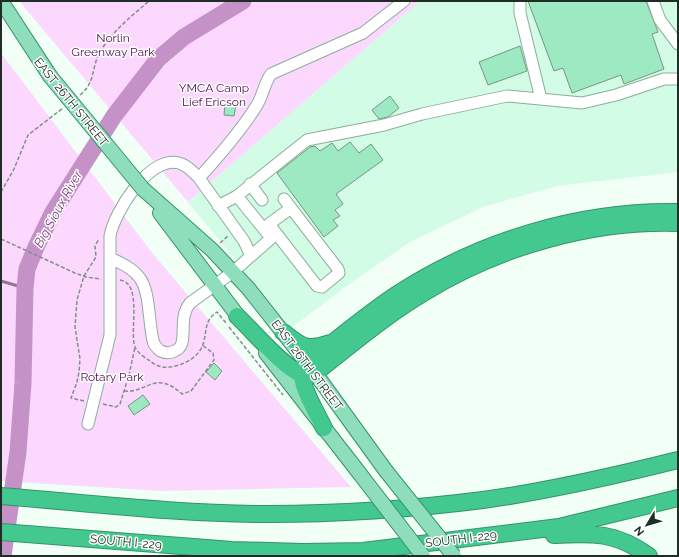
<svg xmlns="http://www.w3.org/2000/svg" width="679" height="557" viewBox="0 0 679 557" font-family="Raleway,sans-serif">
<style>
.built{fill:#d2fce5}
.green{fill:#fcd8fe}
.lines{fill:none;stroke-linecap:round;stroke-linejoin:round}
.stream{stroke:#937497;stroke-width:3}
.river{stroke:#c492c7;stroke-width:17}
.building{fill:#9de9c1;stroke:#769684}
.minor-casing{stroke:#8dad9b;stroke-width:13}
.major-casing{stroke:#37926a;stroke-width:16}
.highway-casing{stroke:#37926a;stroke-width:18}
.path{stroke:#829088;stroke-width:1.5;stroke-dasharray:4 2;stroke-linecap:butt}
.minor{stroke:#fff;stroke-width:11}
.major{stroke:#8edebc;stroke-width:14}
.highway{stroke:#43c88f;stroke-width:16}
.major-bridge-casing{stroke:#37926a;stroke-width:16;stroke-linecap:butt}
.major-bridge{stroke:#8edebc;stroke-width:14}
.labels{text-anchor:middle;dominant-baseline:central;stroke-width:3;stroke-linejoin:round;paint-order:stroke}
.park-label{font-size:12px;fill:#4c0f52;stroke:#fff}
.street-label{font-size:12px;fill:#202d26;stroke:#fff}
.water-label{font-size:13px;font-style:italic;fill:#773b7d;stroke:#fff}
</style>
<rect width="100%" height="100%" fill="#f1fff7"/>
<path class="built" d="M420,1H678V172L557,186L483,207L410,242L348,285L291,328L188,202Z"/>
<path class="green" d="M19,1H420L188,202Z
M1,53L153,254L351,487L161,491L1,481Z"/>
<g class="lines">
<path class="stream" d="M1,281L25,288"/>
<path class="river" d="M3,556L18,452L23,383L25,288L27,269L36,247L53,212L114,116L158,59L184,37L243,1"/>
</g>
<path class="building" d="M528,1H646L658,32L652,34L664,69L624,84L621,75L572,93L563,68L554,71Z
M520,46L527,71L488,85L479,62Z
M390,96L399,108L388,117L379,119L372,110Z
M225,103L236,105L234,116L224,115Z
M350,142L359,153L371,144L383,160L336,194L343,204L335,210L340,216L333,220L338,226L324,237L277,173L310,147L315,146L320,151L332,143L338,151Z
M214,363L222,371L215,380L206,372Z
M143,395L150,404L134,415L128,406Z"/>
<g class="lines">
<defs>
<path id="minor" d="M520,1V13L541,99
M653,1L660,20L678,44
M250,184L262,200
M284,199L291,208
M218,206L237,196
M291,208L338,269L339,273L322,287L317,286L269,224Z
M271,238L237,196L307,140L384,125L422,114L507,96L582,103L616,95L664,79H678
M251,256L276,234
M110,258C121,263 132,268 139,277C151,291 148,326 154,344C156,346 158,350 161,351C168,355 180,351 182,343C185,328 180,316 190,303L233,272L251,256L244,241L199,178
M88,424L110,335V236C114,213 149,155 179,163C187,165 193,172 199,178C220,155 241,131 257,105C263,95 264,84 271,74L363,33L404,1"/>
<path id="major" d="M1,1L50,76
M143,189L212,250L248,288L315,373L386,471
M160,213L244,324
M266,353L360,474"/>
<path id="highway" d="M237,316C252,330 283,367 301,374C306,377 310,376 315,373C351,345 386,315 425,292C498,247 592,220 678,223
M283,332C303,347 305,351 330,343
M324,428C316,411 299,385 302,367C333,343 363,317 396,295C479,241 579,210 678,212
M1,496C89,503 179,514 268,514C340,514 412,509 483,500C549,491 614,476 678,460
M1,532L232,550L303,552L363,551L559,527L678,498
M554,535C593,533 616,532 649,556"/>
</defs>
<use href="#minor" class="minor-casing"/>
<use href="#major" class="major-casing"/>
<use href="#highway" class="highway-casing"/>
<path class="path" d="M80,95C96,82 91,68 100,52C112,31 132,16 149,1
M1,192L14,169L28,135L63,108
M1,239L75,273L86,277L101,279
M220,243L228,236
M120,280C143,283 129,332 135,347C138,353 145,358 150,361C156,366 163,368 170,367C185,365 201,356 204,341C207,328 205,320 217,312L226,323
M229,327L283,395
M124,391C146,394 155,369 182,394L191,391L214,360L213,353L202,345
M84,401L71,398L77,382L79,372L80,359L75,327L77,300L84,276L96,257L95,246L99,239
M103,404L116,407L120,404L129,375L135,347"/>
<use href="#minor" class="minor"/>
<use href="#major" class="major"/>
<use href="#highway" class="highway"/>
<defs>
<path id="major-bridge" d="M50,76L143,189
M386,471L454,556
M360,474L423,556"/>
</defs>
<use href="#major-bridge" class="major-bridge-casing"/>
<use href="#major-bridge" class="major-bridge"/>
</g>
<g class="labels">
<g class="park-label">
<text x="113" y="38">Norlin<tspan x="113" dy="14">Greenway Park</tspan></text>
<text x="214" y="88">YMCA Camp<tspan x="214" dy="14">Lief Ericson</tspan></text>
<text x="112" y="377">Rotary Park</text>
</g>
<g class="street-label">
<text transform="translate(71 102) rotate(51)">EAST 26TH STREET</text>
<text transform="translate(307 365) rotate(53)">EAST 26TH STREET</text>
<text transform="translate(461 539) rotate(-7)">SOUTH I-229</text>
<text transform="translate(126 542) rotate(5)">SOUTH I-229</text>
</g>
<g class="water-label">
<text transform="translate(58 209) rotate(-61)">Big Sioux River</text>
</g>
</g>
<rect width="679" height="557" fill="none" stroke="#202d26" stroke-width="4"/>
<g transform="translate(647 525) rotate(232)" stroke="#ffffff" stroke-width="3" paint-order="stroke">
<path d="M0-3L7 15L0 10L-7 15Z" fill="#202d26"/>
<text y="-6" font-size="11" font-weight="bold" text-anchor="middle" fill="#202d26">N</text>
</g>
</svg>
